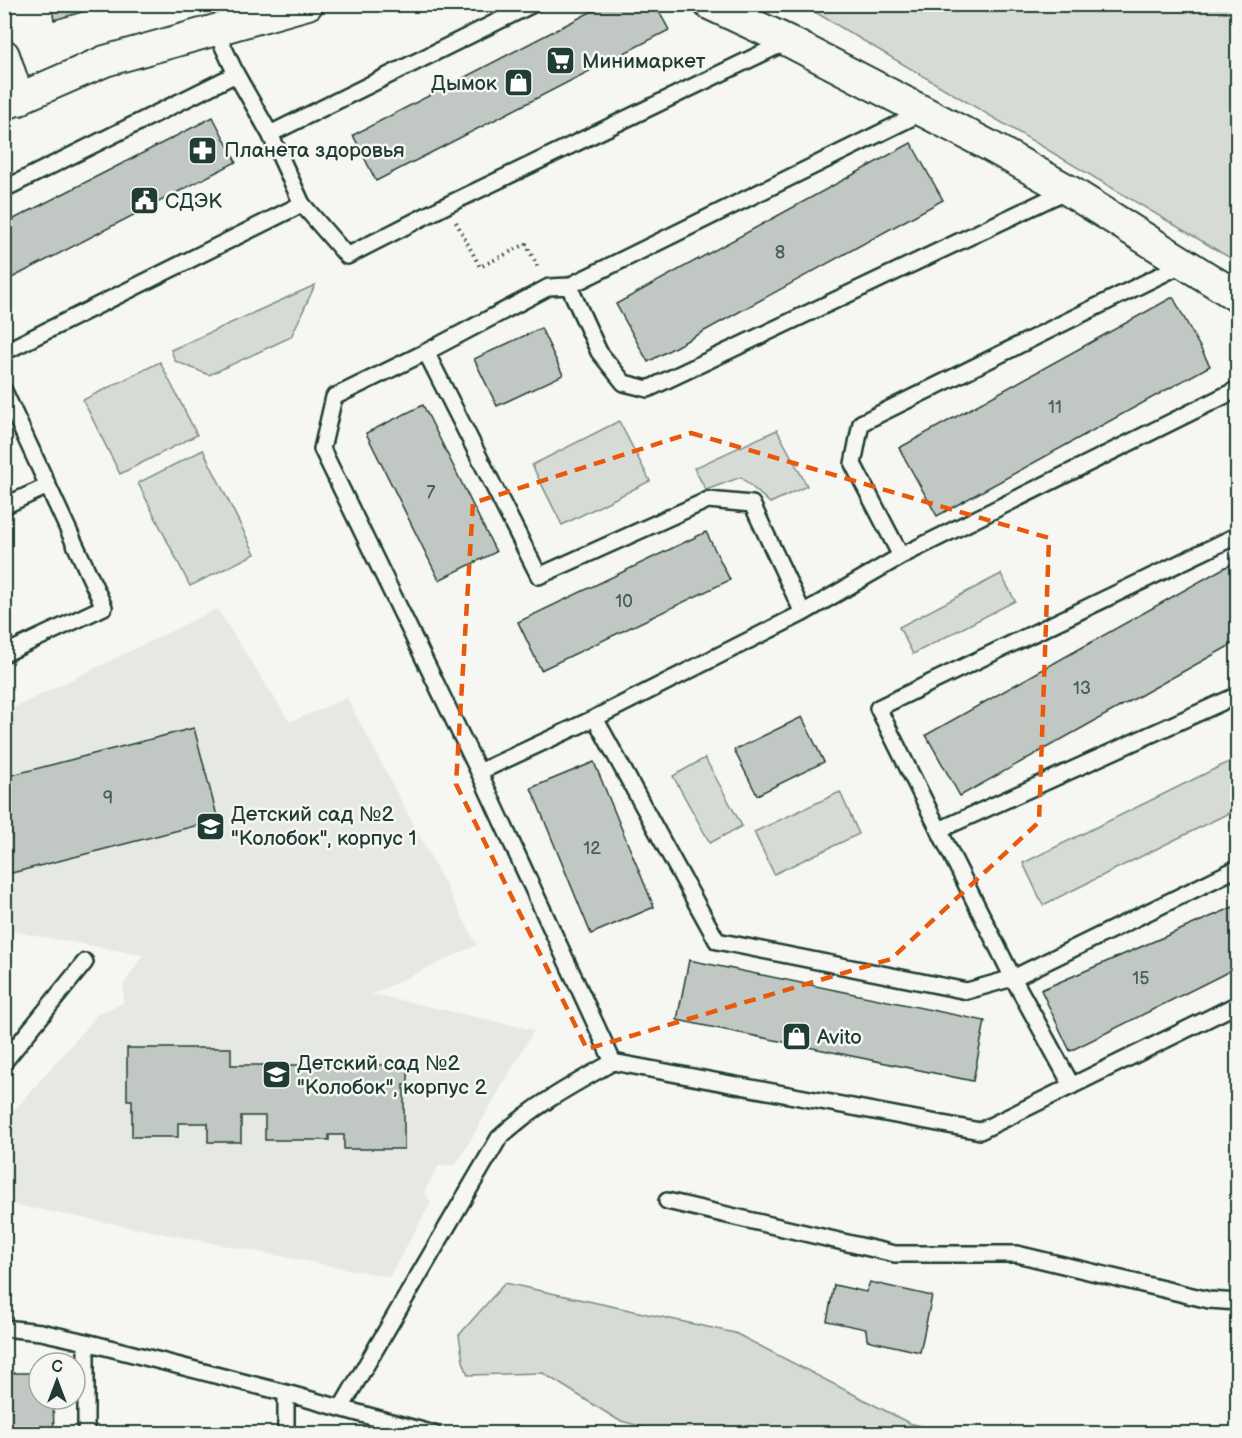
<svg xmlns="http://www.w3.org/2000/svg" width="1242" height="1438" viewBox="0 0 1242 1438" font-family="'Balsamiq Sans',sans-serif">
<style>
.built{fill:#e6e8e4}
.green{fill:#d6dbd6;stroke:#7a8c85;stroke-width:1.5}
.building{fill:#c1c8c3;stroke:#1f3d34;stroke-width:1.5}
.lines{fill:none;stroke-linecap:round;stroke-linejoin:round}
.lane-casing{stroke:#1f3d34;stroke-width:20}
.street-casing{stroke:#1f3d34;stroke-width:34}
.path{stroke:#1f3d34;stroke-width:4;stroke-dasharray:1.5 4.5;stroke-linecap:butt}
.lane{stroke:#f6f6f2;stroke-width:15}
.street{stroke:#f6f6f2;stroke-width:30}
.marked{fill:none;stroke:#e8590c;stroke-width:4.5;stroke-dasharray:12 8;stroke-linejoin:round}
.labels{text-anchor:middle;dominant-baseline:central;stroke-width:5;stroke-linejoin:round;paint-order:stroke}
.number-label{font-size:18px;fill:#486058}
.poi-label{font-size:21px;fill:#1f3d34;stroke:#f6f6f2;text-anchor:start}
</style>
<rect width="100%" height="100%" fill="#f6f6f2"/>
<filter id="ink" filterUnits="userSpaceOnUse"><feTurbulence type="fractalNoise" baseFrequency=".0167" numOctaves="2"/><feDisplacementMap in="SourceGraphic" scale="12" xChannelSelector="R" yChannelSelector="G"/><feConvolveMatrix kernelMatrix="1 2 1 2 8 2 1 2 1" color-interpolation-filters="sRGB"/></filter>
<g filter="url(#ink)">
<path class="built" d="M217,609L290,722L347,698L477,945L372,994L534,1030L456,1165L439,1166L424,1192L431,1203L389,1277L5,1203V1121L99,1013L123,1003L124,984L143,955L5,930V712Z"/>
<path class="green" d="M803,5H1237V262Z
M315,285L291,337L209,375L175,361L171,350Z
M160,362L197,435L120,474L83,400Z
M619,421L650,481L562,525L532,465Z
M777,430L807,486L770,503L741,477L706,490L694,468Z
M203,450L255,554L190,586L138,483Z
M1001,574L1015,601L913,654L899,627Z
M705,758L742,826L710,843L673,776Z
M1237,758V809L1043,905L1023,863Z
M840,792L859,834L774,874L754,832Z
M505,1283L735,1333L909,1423L950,1433H664L618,1420L543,1373L468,1375L463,1361L459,1335Z"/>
<path class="building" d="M51,4H110L54,20Z
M606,4H655L669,30L376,181L353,135Z
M213,117L236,162L4,282V224Z
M911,143L943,200L648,362L616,304Z
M1173,297L1210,366L937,516L899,448Z
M541,328L563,375L497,406L474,359Z
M423,405L496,552L439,580L366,433Z
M706,532L730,580L541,670L518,622Z
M1238,560V641L960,796L926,735Z
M802,717L824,762L757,795L734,750Z
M194,728L218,820L4,875V777Z
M594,762L654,907L591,934L531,788Z
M1238,905V967L1070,1051L1041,990Z
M689,960L985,1021L973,1081L677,1020Z
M127,1048H231V1065H408V1085H404V1149H344V1135H329V1140H265V1116H241V1142H208V1123H178V1137H132V1100H127Z
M870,1282L932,1296L920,1352L867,1340L866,1329L827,1321L834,1285L866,1292Z
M4,1373H39V1399H53L54,1434H4Z
M142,1432H240V1434H142Z"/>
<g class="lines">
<defs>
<path id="lane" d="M215,29L236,74
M923,112L569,286L549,287L426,352L334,397L322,449L479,772L613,1062L980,1131L1238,1004
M270,134L533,4
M4,189L236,74L270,134L302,204L347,256L447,205L788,41
M569,286L599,352L624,383L648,389L1068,190
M4,352L302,204
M426,352L539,576L708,500L752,504L803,613L901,556L1238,389
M4,391L48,486L4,506
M1238,535L878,708L1013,978L1238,868
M901,556L853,464L861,423L1185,263
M803,613L595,718L717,941L967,991L1013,978L1072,1086
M4,654L104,607L48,486
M479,772L595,718
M939,830L1238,695
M4,1062L85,962
M667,1201L895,1254H1017L1209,1300L1238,1302
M4,1328L41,1332L86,1342V1434
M86,1342L286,1393V1434
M286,1393L434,1434
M341,1408L499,1138C533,1106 572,1085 613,1062"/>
<path id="street" d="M709,4L788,41L988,145L1068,190L1238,297
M4,55L19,100
M4,105L105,61L308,4"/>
</defs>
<use href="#lane" class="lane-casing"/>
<use href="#street" class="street-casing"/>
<path class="path" d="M456,222L480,267L526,244L539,269"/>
<use href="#lane" class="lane"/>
<use href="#street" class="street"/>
</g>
</g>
<path class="marked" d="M691,433L1049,538L1039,822L891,959L587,1049L456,784L473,503Z"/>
<defs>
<symbol id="supermarket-square" viewBox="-11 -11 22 22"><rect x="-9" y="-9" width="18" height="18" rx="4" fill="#1f3d34" stroke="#f6f6f2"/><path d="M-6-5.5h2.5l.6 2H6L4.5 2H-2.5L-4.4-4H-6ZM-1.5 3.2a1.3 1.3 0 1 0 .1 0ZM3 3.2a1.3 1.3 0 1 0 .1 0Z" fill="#fff"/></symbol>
<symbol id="shop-square" viewBox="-11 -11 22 22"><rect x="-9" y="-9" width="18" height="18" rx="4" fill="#1f3d34" stroke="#f6f6f2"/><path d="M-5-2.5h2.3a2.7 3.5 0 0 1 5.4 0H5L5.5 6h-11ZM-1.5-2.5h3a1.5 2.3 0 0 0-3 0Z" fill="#fff"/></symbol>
<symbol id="pharmacy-square" viewBox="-11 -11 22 22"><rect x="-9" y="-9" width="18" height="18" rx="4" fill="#1f3d34" stroke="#f6f6f2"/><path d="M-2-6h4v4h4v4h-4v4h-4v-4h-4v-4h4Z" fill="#fff"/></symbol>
<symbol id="civic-square" viewBox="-11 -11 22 22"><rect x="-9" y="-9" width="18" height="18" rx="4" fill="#1f3d34" stroke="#f6f6f2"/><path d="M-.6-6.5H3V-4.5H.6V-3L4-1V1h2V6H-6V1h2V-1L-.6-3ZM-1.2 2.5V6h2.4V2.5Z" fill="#fff"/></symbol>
<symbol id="school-square" viewBox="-11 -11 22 22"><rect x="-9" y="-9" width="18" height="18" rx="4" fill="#1f3d34" stroke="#f6f6f2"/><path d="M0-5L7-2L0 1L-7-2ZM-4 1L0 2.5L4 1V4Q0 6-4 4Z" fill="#fff"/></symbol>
</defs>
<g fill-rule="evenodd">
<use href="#supermarket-square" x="544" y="44" width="33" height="33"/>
<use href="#shop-square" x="502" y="66" width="33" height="33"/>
<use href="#pharmacy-square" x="186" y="134" width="33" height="33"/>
<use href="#civic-square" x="128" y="184" width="33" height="33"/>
<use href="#school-square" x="194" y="810" width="33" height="33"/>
<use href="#shop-square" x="780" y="1020" width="33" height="33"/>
<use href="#school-square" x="260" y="1058" width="33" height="33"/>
</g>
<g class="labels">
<g class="number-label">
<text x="780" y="252">8</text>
<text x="1055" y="407">11</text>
<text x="431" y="492">7</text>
<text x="624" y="601">10</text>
<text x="1082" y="688">13</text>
<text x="108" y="798">9</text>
<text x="592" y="848">12</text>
<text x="1141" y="978">15</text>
</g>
<g class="poi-label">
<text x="582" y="61">Минимаркет</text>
<text x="497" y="83" text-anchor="end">Дымок</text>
<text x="224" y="150">Планета здоровья</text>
<text x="165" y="201">СДЭК</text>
<text x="231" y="814">Детский сад №2<tspan x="231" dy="24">"Колобок", корпус 1</tspan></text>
<text x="817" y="1037">Avito</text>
<text x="297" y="1063">Детский сад №2<tspan x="297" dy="24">"Колобок", корпус 2</tspan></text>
</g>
</g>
<rect width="1242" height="1438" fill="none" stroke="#f6f6f2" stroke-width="24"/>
<rect x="12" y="12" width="1218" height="1414" fill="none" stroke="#1f3d34" stroke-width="2" filter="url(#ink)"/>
<g transform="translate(57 1381)"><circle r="28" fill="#f6f6f2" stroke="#a0aca6" stroke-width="1.5"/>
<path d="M0-4.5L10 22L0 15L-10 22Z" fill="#1f3d34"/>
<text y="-9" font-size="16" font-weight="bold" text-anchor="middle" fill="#1f3d34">С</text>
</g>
</svg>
